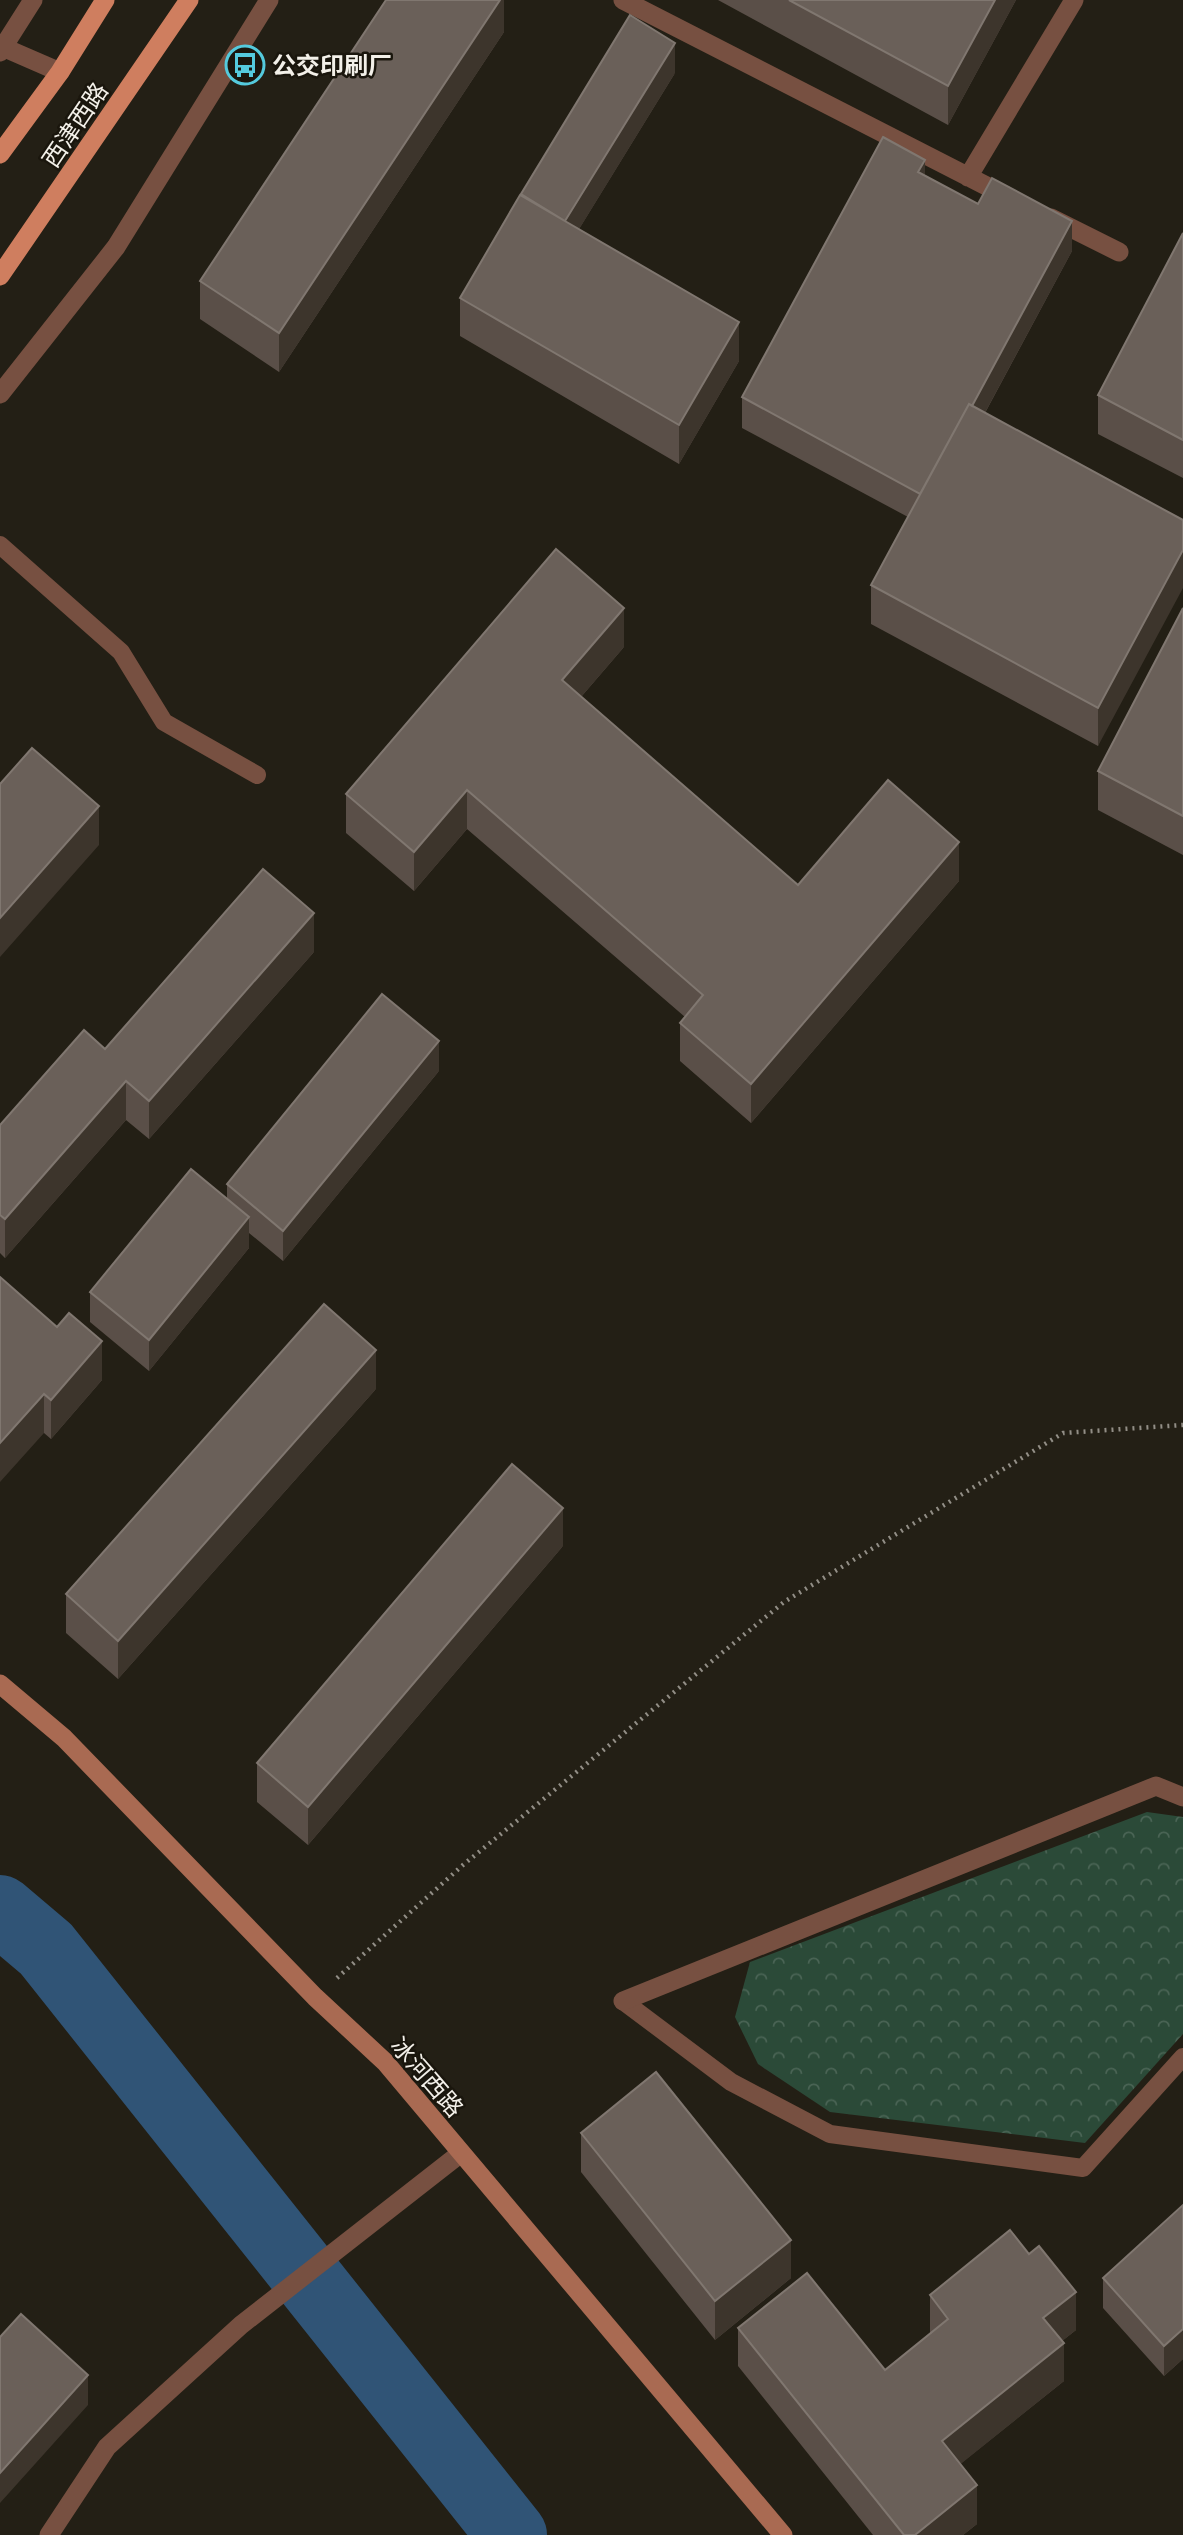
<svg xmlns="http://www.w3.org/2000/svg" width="1183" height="2535" viewBox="0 0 1183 2535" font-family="Lora,'Noto Sans SC',serif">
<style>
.park{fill:url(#park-crowns)}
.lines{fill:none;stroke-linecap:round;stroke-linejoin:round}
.river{stroke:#305476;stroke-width:70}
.path{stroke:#928e86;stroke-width:4.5;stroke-dasharray:2 5;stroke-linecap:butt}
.service{stroke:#775041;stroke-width:18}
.minor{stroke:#775041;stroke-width:19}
.secondary{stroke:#a96a52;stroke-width:19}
.primary{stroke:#cf7e5f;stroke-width:19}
.wall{fill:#5a4f48}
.shaded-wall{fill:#3d352c}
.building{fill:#6a6059;stroke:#807770;stroke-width:2}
.labels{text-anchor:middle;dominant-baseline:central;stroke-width:5;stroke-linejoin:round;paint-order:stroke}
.poi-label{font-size:24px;font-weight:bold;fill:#f3f0e9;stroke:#1a160d;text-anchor:start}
.street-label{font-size:24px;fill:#f3f0e9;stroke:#1a160d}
</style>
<defs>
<pattern id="park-crowns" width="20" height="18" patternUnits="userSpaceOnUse" patternTransform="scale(1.75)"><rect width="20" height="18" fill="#2b4a38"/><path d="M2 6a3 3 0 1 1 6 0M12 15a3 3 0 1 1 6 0" fill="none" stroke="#4a6455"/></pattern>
</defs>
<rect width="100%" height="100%" fill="#231f15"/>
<path class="park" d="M1147,1812L1183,1817V2034L1085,2143L830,2112L758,2064L735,2017L750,1962Z"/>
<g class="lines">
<path class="river" d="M0,1910L46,1949L512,2535"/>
<path class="path" d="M337,1978L463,1865L784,1602L1063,1433L1183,1425"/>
<path class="service" d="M0,545L121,652L164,722L257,775
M623,2001L731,2082L830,2134L1083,2168L1183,2057"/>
<path class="minor" d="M623,0L1008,197
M0,46L60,72
M0,52L33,0
M968,177L1074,0
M1051,218L1119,252
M0,394L116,247L269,0
M623,2001L1156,1786L1183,1797
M49,2535L107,2447L241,2325L461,2153"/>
<path class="secondary" d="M0,1684L64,1738L315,1997L385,2062L783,2535"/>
<path class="primary" d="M0,154L60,72L105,0
M0,276L189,0"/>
</g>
<path class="wall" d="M504,0V32L279,372L200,319V281Z
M718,0H1016L948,125Z
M675,73L579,229L739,361L679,464L460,336V298Z
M925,175L978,204L1072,251L985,413L1183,520L1098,746L871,624V585L908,517L742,428V397Z
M1183,233V478L1098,434V395Z
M1183,608V855L1098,810V771Z
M624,647L581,697L798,885L959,881L751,1123L680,1061V1023L685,1017L467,829L414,891L346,833V794Z
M314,952L149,1139L126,1120L5,1258L0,1253V1125L105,1049Z
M439,1071L283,1261L249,1233V1248L149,1371L90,1322V1292L227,1199V1184Z
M0,1277L102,1380L51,1439L44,1433Z
M376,1389L118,1679L66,1633V1594Z
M563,1546L308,1845L257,1802V1763Z
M581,2133L791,2278L715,2340L581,2172Z
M1183,2205V2359L1164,2376L1103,2308V2278Z
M930,2295L1076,2330L1062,2341L1064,2381L960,2464L977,2524L963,2535H873L738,2366V2328L885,2370L930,2334Z"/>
<path class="shaded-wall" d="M500,0H504V32L279,372V333Z
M995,0H1016L948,125V86Z
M675,43V73L565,252V222Z
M925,160V190L918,172Z
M1072,221V251L924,526V496Z
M739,322V361L679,464V425Z
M1183,550V588L1098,746V708Z
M624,608V647L562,719V680Z
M467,790V829L414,891V852Z
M99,806V845L0,957V918Z
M959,842V881L751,1123V1084Z
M314,913V952L149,1139V1101Z
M439,1041V1071L283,1261V1231Z
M126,1081V1120L5,1258V1219Z
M249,1217V1248L149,1371V1340Z
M102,1341V1380L51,1439V1400Z
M376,1350V1389L118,1679V1641Z
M44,1394V1433L0,1482V1443Z
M563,1508V1546L308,1845V1807Z
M791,2240V2278L715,2340V2301Z
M1076,2292V2330L1043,2356V2318Z
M1183,2329V2359L1164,2376V2346Z
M1064,2343V2381L942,2479V2441Z
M88,2375V2405L0,2503V2473Z
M977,2485V2524L963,2535H915Z"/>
<path class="building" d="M386,0H500L279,333L200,281Z
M789,0H995L948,86Z
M630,15L675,43L565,221L521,194Z
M883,137L925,160L918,172L978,204L992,178L1072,221L972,406L969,404L920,494L742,397Z
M520,195L739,322L679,425L460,298Z
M1183,233V440L1098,395Z
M969,404L1183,520V550L1098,708L871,585Z
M556,549L624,608L562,680L798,885L888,780L959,842L751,1084L680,1023L703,995L467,790L414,852L346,794Z
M1183,608V816L1098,771Z
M32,748L99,806L0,918V784Z
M263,869L314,913L149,1101L126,1081L5,1219L0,1215V1125L84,1030L105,1049Z
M382,994L439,1041L283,1231L227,1184Z
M191,1169L249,1217L149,1340L90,1292Z
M0,1277L57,1327L69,1313L102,1341L51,1400L44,1394L0,1443Z
M324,1304L376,1350L118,1641L66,1594Z
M512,1464L563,1508L308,1807L257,1763Z
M656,2072L791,2240L715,2301L581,2133Z
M1183,2205V2329L1164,2346L1103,2278Z
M1010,2230L1029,2254L1039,2246L1076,2292L1043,2318L1064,2343L942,2441L977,2485L915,2535H904L738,2328L807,2273L885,2370L948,2319L930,2295Z
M21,2314L88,2375L0,2473V2337Z"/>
<defs>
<symbol id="bus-ring" viewBox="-11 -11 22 22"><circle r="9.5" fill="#1a160d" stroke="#54cadd" stroke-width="1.5"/><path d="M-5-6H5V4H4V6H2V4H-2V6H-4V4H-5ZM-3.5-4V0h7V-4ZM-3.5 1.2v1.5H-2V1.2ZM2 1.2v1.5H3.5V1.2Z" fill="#54cadd"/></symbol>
</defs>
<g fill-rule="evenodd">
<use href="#bus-ring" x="223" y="43" width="44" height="44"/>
</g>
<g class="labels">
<g class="poi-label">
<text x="272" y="65">公交印刷厂</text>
</g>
<g class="street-label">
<text transform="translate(75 125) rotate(-56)">西津西路</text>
<text transform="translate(427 2077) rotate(49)">冰河西路</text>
</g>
</g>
</svg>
